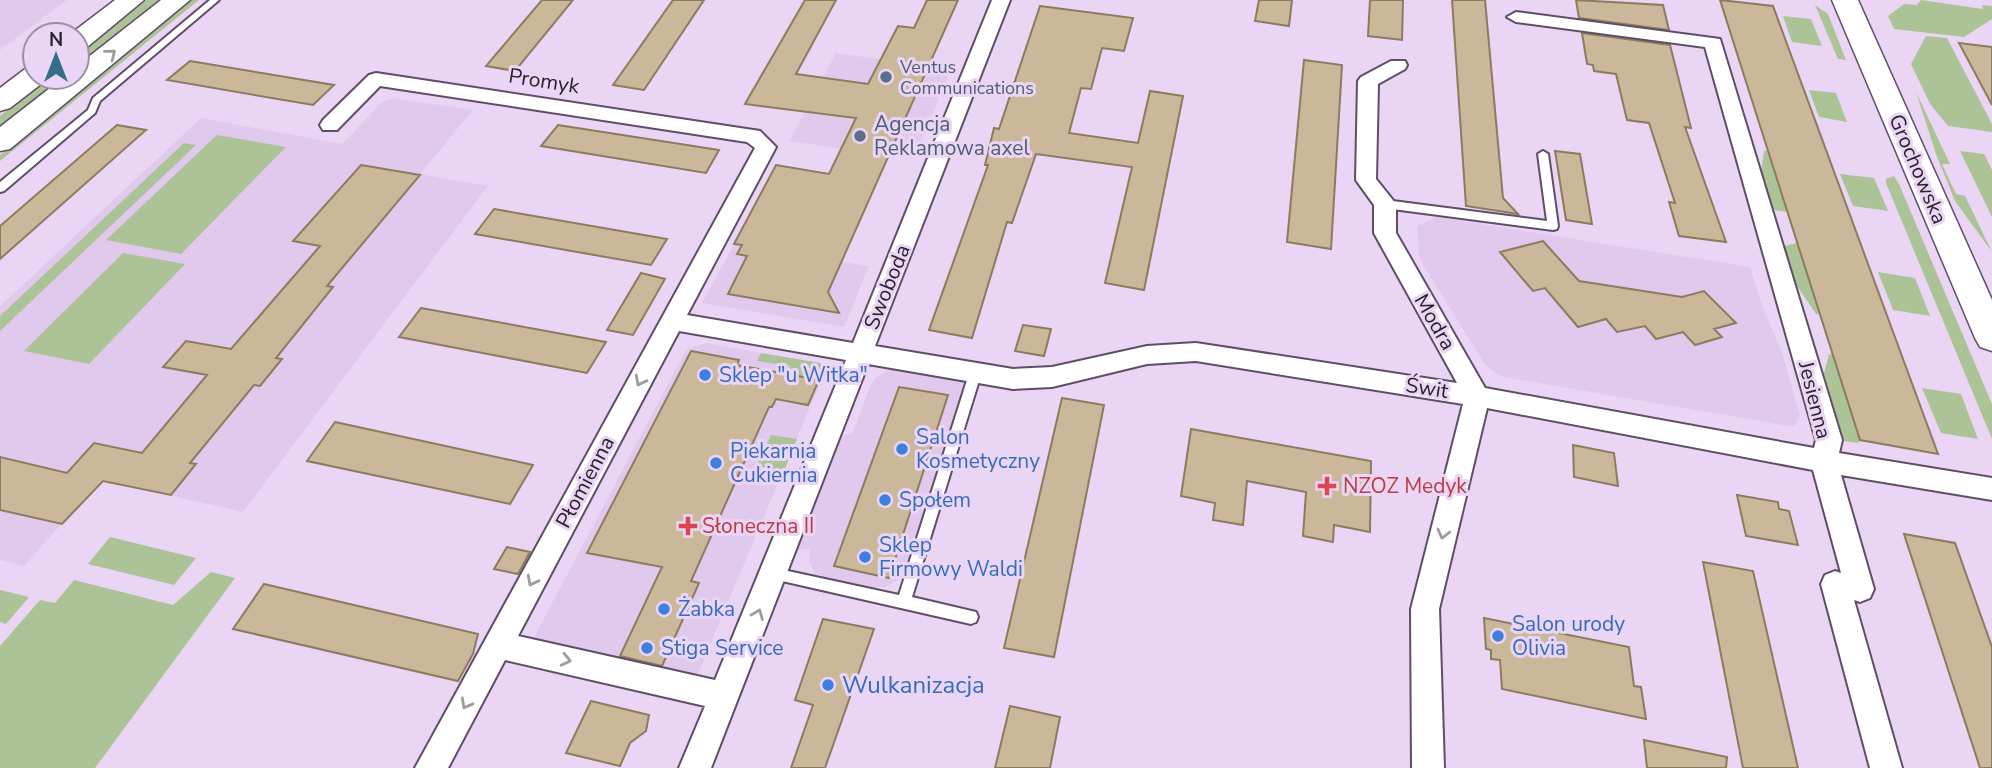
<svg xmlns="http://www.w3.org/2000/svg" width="1992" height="768" viewBox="0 0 1992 768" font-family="'Nunito Sans',sans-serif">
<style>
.built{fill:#e1c9ed}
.green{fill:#abc396}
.building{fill:#cbb89b;stroke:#8c7b5f;stroke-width:2}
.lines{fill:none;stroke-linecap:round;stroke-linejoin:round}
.lane-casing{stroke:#5f4e67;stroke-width:4}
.street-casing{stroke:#5f4e67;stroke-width:4}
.secondary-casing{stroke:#5f4e67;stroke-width:3}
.lane{fill:#fff;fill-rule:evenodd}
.street{fill:#fff;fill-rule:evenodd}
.secondary{fill:#fff;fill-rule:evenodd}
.oneway{stroke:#9f9ca0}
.service-dot{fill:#5c6f8a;stroke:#ead6f4;stroke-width:2.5}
.shop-dot{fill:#3f7fe0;stroke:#ead6f4;stroke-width:2.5}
.health-dot{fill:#e0444e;stroke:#ead6f4;stroke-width:2.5}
.labels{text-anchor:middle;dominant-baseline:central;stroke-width:6;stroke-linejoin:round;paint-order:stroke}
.far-service-label{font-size:18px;fill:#4e5e75;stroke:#ead6f4;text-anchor:start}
.street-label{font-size:21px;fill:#29222c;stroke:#ead6f4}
.service-label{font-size:21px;fill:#4e5e75;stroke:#ead6f4;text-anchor:start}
.shop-label{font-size:21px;fill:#366cbe;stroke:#ead6f4;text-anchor:start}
.health-label{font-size:21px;fill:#be3a42;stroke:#ead6f4;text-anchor:start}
.near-shop-label{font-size:24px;fill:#366cbe;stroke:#ead6f4;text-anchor:start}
</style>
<rect width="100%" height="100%" fill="#ead6f4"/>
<path class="built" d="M0,0H67L0,50Z
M836,53L951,69L914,159L789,141Z
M393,98L473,110L420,174L488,186L243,512L101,480L86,500L84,499L24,566L0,560V306L201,118L342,144L383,101Z
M1436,217L1750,267L1763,308L1782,352L1800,416L1794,427L1503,377L1486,366L1423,265L1419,254L1417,226Z
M734,244L869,266L844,327L702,303Z
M706,343L820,363L826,369L695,681L531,643L686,350Z
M890,370H902L965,381L907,567L899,579L886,587H871L829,579L815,573L809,562L810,548L797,550L841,436L853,432L870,386L877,376Z"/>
<path class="green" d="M147,0H162L77,68V55Z
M190,0H199L0,161V155Z
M1921,0L1983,9L1982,5L1992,6V19L1964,37L1894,29L1888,16L1904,4L1917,5Z
M1815,5L1828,14L1846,60L1838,59Z
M1783,16L1811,19L1822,46L1792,42Z
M1926,36L1947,38L1992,124V132L1948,126L1930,104L1911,64Z
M49,77H66L0,129V116Z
M1809,90L1836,93L1847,122L1819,117Z
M1916,92L1950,164H1942L1956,194L1965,196L1992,252L1955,201L1937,157Z
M217,135L286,147L181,254L106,240Z
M184,143L196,145L0,331V316Z
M1768,150L1787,212L1774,210L1761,172L1764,151Z
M1960,151L1984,154L1992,170V217Z
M1840,174L1874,178L1888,211L1853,206Z
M1894,176L1899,184L1992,404V439L1886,183V179Z
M1797,243L1820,314H1816L1797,286L1784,246Z
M123,253L185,264L89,364L24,351Z
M1878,272L1915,278L1930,316L1893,310Z
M761,353L820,363L826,369L821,380L787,374L790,366L757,361Z
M1829,354L1833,355L1860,440L1858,443L1844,441L1824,374Z
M1922,388L1961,394L1978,439L1941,433Z
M771,435L797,439L784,471L757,466Z
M110,537L196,558L174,585L88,564Z
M211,572L235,578L95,768H0V646L40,600L55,603L74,580L173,605Z
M0,590L29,597L6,624L0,622Z"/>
<path class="building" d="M542,0H573L515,71L486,66Z
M673,0H704L644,90L613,85Z
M805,0H836L796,74L868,84L898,26L914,28L927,0H958L828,292L839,313L728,294L747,256L737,254L742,245L734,244L776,165L829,174L856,118L745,104Z
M1259,0H1292L1289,26L1255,21Z
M1370,0H1403L1402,40L1368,36Z
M1452,0H1485L1503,198L1518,214L1466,206Z
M1576,0L1663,5L1669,30L1579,18Z
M1720,0L1773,6L1938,454L1860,440Z
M1040,6L1133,18L1124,51L1102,48L1091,89L1081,88L1069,133L1138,143L1150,91L1183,96L1144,290L1105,283L1132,167L1036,154L1012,223L1007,222L972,338L929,330L988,165H985L994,128L999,129Z
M1582,33L1670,45L1691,128L1685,127L1726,242L1679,236L1669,202L1675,203L1649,123L1627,120L1616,74L1594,71L1593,65L1587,64Z
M1959,43L1992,47V105Z
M1304,60L1342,65L1331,249L1287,242Z
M190,61L334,85L313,105L167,80Z
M117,125L146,130L0,259V226Z
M558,125L719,150L706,173L541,146Z
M1555,151L1580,154L1592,224L1566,220Z
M361,165L420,175L327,286L333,287L276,358L282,359L260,386L254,385L190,463L196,464L171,495L103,481L62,524L0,510V457L67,473L94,443L142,453L207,375L163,367L186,341L231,349L320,246L293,241Z
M494,209L667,239L651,265L475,234Z
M1543,241L1579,281L1682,297L1704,291L1736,323L1714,329L1722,337L1695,345L1683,332L1656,339L1645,326L1617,332L1606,319L1578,327L1545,288L1533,291L1500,252Z
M641,273L665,279L633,335L607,330Z
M421,308L606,342L587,373L399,337Z
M1023,325L1051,329L1044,356L1015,351Z
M691,351L739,360L737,365L819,380L808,405L776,399L772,407H769L691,581L699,583L662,666L620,656L662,567L587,553Z
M899,387L948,395L889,578L834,566Z
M1062,398L1104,405L1054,657L1004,648Z
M335,422L533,465L510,504L307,461Z
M1191,429L1371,461L1370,532L1334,525L1333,542L1303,536L1306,492L1247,481L1243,525L1213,520L1215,503L1181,496Z
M1573,445L1614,453L1618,486L1574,477Z
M1737,495L1778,502L1779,509L1789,511L1798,545L1746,536Z
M1904,534L1955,543L1992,647V768H1980Z
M507,547L530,552L518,574L494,569Z
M1703,562L1753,571L1798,768H1743Z
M264,584L478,634L473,654L458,681L233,629Z
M1484,618L1629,647L1634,686L1641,687L1646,719L1502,689L1500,660L1491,659V650L1486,649Z
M823,619L874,629L825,768H791L813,705L795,700Z
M591,701L649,715L646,731L630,743L620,766L566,753Z
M1010,706L1060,717L1050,768H995Z
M1644,740L1727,757L1726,768H1647Z"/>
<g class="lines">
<defs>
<path id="lane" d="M210,0H219L100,101L95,113L4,191L0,192V182L88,110L93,98Z
M1543,151L1548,154L1558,226L1557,229L1553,230L1385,208L1380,204L1385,200L1547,221L1538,154Z
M975,369L979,371L981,374L912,597L976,612L978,617L976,622L971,624L769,578L767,574L769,570L774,568L899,595L969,374L971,371Z"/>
<path id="street" d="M992,0H1010L875,346L1013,369L1052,367L1147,346L1196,343L1457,383L1374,233V205L1356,180L1358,81L1361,77L1391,61H1405L1407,65L1405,69L1378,84L1376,179L1396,204V233L1485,388L1814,448L1816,440L1705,47L1516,22L1507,17L1516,12L1720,39L1842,440L1839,453L1992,478V500L1841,475L1874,589L1870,598L1860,602L1854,600L1902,768H1870L1821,584L1825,575L1835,571L1841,573L1813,470L1487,408L1439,609L1444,768H1412L1411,609L1463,404L1196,361L1147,364L1052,387L1013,389L868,364L711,768H679L705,706L505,660L448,768H415L755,148L747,142L380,86L337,130H323L320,125L323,120L369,75L376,73L760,131L776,147L687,315L853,343ZM679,331L846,360L715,680L518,636Z"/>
<path id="secondary" d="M115,0H144L86,48L77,50V35H69Z
M161,0H190L10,149L0,151V127L64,77H77V66Z
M1832,0H1858L1992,300V351L1980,347L1975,338Z
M35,67V77H47L45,81L10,108L0,111V88L25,69Z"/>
</defs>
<use href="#lane" class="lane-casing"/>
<use href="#street" class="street-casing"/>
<use href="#secondary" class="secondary-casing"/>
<use href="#lane" class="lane"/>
<use href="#street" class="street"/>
<use href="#secondary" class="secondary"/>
</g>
<defs><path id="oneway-chevron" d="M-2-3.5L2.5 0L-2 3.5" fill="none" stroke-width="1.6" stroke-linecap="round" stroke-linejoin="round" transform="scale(1.75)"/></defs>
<g class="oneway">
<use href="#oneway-chevron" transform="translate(111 54) rotate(-39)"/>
<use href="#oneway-chevron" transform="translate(640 381) rotate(118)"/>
<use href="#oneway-chevron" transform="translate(1443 534) rotate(104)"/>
<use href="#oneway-chevron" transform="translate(532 581) rotate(118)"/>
<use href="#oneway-chevron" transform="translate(758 614) rotate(-68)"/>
<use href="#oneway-chevron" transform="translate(566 660) rotate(13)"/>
<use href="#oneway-chevron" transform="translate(466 704) rotate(119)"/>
</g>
<g class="service-dot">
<circle cx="886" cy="77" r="7"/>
<circle cx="860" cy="136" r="7"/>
</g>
<g class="shop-dot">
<circle cx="705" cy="375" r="7"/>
<circle cx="902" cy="449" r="7"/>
<circle cx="716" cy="463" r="7"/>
<circle cx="885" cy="500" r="7"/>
<circle cx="865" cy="557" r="7"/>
<circle cx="664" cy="609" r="7"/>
<circle cx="1498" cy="636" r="7"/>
<circle cx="647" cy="648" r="7"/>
<circle cx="828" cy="685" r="7"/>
</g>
<g class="health-dot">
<path d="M1323.5 475.5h7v7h7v7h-7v7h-7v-7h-7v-7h7z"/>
<path d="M684.5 515.5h7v7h7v7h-7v7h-7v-7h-7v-7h7z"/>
</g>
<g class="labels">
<g class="far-service-label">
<text x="900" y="67">Ventus<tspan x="900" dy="21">Communications</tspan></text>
</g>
<g class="street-label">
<text transform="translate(544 81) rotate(9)">Promyk</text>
<text transform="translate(1918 169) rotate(67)">Grochowska</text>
<text transform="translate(887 287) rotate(-68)">Swoboda</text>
<text transform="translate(1435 322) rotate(60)">Modra</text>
<text transform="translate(1427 388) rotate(9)">Świt</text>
<text transform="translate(1815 400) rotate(76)">Jesienna</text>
<text transform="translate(585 482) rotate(-62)">Płomienna</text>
</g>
<g class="service-label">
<text x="874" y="124">Agencja<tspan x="874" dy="24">Reklamowa axel</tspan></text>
</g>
<g class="shop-label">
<text x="719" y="375">Sklep "u Witka"</text>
<text x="916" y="437">Salon<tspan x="916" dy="24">Kosmetyczny</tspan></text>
<text x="730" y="451">Piekarnia<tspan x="730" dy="24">Cukiernia</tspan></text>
<text x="899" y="500">Społem</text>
<text x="879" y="545">Sklep<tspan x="879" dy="24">Firmowy Waldi</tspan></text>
<text x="678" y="609">Żabka</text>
<text x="1512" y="624">Salon urody<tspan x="1512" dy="24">Olivia</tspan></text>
<text x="661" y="648">Stiga Service</text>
</g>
<g class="health-label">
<text x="1343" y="486">NZOZ Medyk</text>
<text x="702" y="526">Słoneczna II</text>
</g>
<g class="near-shop-label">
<text x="842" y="685">Wulkanizacja</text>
</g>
</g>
<g transform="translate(56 56)"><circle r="33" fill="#ead6f4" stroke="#9d8ea4" stroke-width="2"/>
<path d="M0-5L12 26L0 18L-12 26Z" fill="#346f87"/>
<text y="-10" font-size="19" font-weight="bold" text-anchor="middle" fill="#29222c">N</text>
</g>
</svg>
